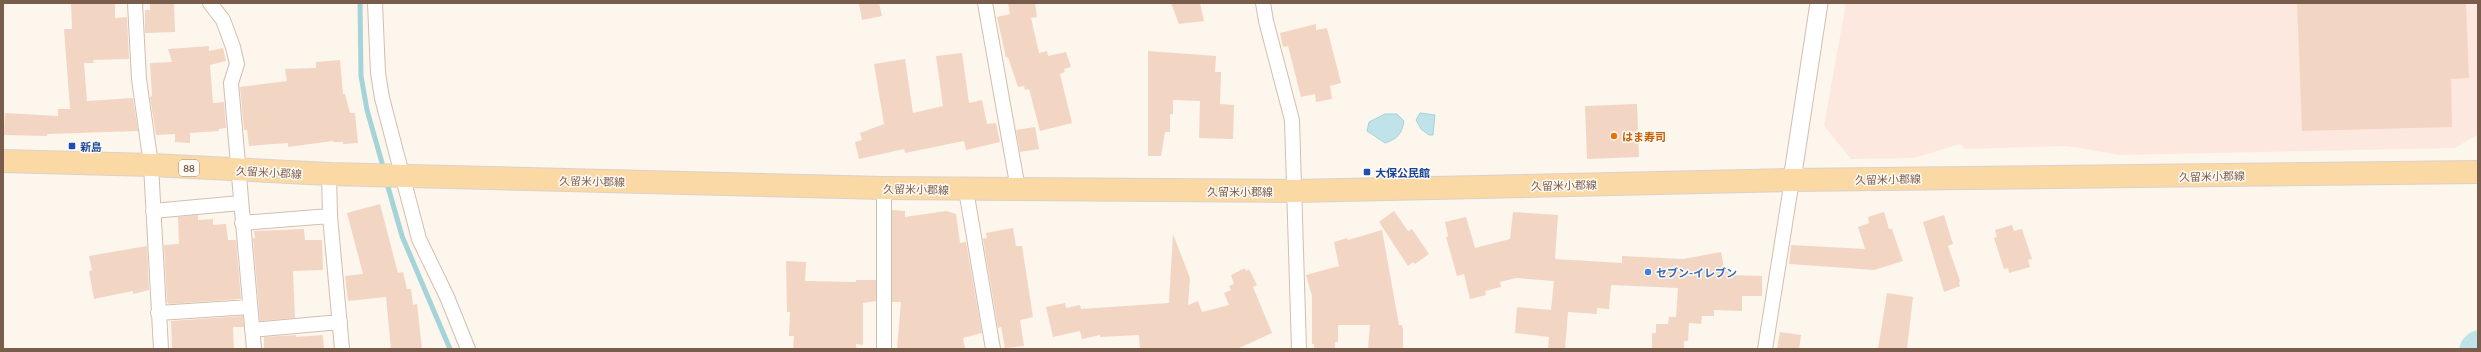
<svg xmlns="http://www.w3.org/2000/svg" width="2481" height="352" viewBox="0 0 2481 352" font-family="Lato,'Noto Sans JP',sans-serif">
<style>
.commercial{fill:#fde8e0}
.water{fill:#bfe3e8;stroke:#a5d3da}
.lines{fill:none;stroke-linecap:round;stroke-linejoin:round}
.stream{stroke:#a5d3da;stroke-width:5}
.river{stroke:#bfe3e8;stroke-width:31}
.building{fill:#f3d5c3}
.minor-casing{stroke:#d1beb0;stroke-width:16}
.tertiary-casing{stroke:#d1beb0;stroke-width:19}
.primary-casing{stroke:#dad1cd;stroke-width:24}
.minor{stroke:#fff;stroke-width:14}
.tertiary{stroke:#fff;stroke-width:17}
.primary{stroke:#fbd9a5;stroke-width:22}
.food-dot{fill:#e8710a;stroke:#fffaf3;stroke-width:1.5}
.transit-dot{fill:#1a4fb4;stroke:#fffaf3;stroke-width:1.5}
.shop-dot{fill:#3f7fe0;stroke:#fffaf3;stroke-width:1.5}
.labels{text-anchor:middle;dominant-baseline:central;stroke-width:3;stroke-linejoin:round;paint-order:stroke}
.shield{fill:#fffaf3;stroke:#a28b7f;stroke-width:1}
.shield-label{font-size:10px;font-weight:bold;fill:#7a5c4d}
.food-label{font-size:11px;font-weight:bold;fill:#c56008;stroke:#fffaf3;text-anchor:start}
.transit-label{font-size:11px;font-weight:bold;fill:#164399;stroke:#fffaf3;text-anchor:start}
.street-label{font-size:11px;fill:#7a5c4d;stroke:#fffaf3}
.shop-label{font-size:11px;font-weight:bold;fill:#366cbe;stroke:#fffaf3;text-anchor:start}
</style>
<rect width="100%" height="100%" fill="#fdf6ec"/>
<path class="commercial" d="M1846,3H2478L2477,135L2455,148L2120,155L2067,146L1964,149L1960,144L1915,158L1851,159L1824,126Z"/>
<path class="water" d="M1420,113L1435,115L1433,135H1429L1421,129L1416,120Z
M1385,114H1397L1404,121C1402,134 1397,139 1385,143L1367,131L1369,122Z"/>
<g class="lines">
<path class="stream" d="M360,3L361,76L367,110L384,170
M386,180L402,236L450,349"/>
<path class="river" d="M2475,349L2478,346"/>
</g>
<path class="building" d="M71,3H115V18L127,17L129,59L93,60L94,63H84L87,101L133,98L138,131L47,134V136L4,135L5,113L58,116V109H70L64,29H72Z
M150,3H174L175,32L145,33V10H150Z
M859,3H879L882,16L862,20Z
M1008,3H1035L1037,17L1031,18L1039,53L1047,51L1048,56L1066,52L1071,67L1064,69L1065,72L1060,74L1072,123L1040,131L1029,89L1025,90L1024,86L1018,87L1008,57L1006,58L997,17L1010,14Z
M1171,3H1200L1204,21L1179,24Z
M2297,3H2466L2469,78L2451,79L2452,127L2302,131Z
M1316,24V30L1327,28L1341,83L1330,86L1332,99L1316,102L1315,94L1301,97L1288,46L1283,47L1280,33Z
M209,46V51L223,48L226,61L210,65L213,103L224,102L226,128L219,129V131L190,133V143L175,142V134L156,135L150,97L152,96L150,63L172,62L168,49Z
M1148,51L1216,56L1215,72H1221L1220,104L1234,105L1233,139L1199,138L1200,101L1173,100V114H1170V132H1165L1161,156H1148Z
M962,53L969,103L982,100L987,124L996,123L1000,142L966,150L964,141L905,153L904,149L859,159L855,142L862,140L860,133L884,124L874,64L905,59L913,113L943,106L936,56Z
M340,60L343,94H345L350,113H355L358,143L343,144V142H333V141L288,147V143L249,146L247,130H244L240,87L287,81L285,69L316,68V62Z
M1637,104L1639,157L1587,159L1585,106Z
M1035,127L1039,149L1020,152L1016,130Z
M380,204L398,273L403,272L407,289H411L413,305L417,304L422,349H391L386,297L348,301L345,276L363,274L347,213Z
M892,210L905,211V217L946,211L956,214L960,243L966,242L982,333L963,338L965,349H897L901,302H892Z
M1394,211L1408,231L1412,229L1429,254L1415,264L1413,262L1408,266L1379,222Z
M1513,212L1558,215L1555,259L1622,263V256L1683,259L1721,252L1724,268L1728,267L1729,275L1762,276V296H1742V311L1714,310V316H1702L1701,324L1689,323L1688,341H1684V349H1657L1652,348V333H1656V324H1668L1669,317H1676L1678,288L1611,285L1609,309L1597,308V314L1568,312L1565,349H1548L1549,337L1515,333L1517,307L1551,310L1554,281L1516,278L1500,282L1501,287L1485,291L1486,295L1470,299L1464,274L1457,276L1446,237L1448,236L1445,222L1466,217L1475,248L1510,239Z
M1884,212L1889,229H1892L1903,261L1874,270L1789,264L1791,245L1865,249L1858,227L1869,223L1868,217Z
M198,215V220L213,219V225L226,224L228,240H236L241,299L169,304L167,302L164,245L179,244L178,217Z
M1944,215L1953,244L1948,246L1960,281L1959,282L1960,286L1944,292L1923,222Z
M2012,225L2014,231L2022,229L2032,259L2028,260L2030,267L2009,273L2008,268L2004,269L1994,238L1997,237L1995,230Z
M1013,228L1016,246H1022L1033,317L1020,320L1024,346L1005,348L1001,327L998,328L983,239L987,238L986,233Z
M304,229L305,240H322L323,270L293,271L295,318L260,321L253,238H255L254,231Z
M1382,230L1399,325H1402L1403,329V349H1368L1370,325H1338V342H1335V349H1314V344H1312V296L1306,275L1339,266L1334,242L1347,238L1348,240Z
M1173,234L1190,278L1188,305L1198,301L1202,312L1229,305L1224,293L1231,290L1229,286L1234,284L1231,275L1245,268L1246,271L1249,269L1257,285L1253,287L1272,333L1237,349H1140L1139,335L1100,337V335L1082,339L1080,331L1053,337L1046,307L1065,303L1066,308L1080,305L1081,309L1169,303Z
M147,246L149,290L133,294V291L94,299L89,271L92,270L89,256Z
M786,261L806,262L805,281L856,282V280H876V301L863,303V345L856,344V349H793L794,336H789L790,312H787Z
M1887,293L1913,297L1907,349H1878Z
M243,316L244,327H233L234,349H172L171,321Z
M1780,332L1801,335L1799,349H1777Z
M296,335V337L323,335L324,349H264V337Z"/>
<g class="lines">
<defs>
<path id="minor" d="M135,3L139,79L151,165L161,349
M210,3L223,20L233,47L237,64L231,83L254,349
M375,3L378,73L382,98L419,239L447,297L468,349
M985,3L1018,189
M1263,3L1266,21L1292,120L1299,349
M329,174L330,216L342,349
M966,190L993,349
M153,211L240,203
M242,223L330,216
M158,313L250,307
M252,330L340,322
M884,349V188
M1765,349L1792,180"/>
<path id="tertiary" d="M1792,180L1819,3"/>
<path id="primary" d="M3,161L151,165L329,174L884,188L1295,191L1792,180L2478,172"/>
</defs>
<use href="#minor" class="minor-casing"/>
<use href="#tertiary" class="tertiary-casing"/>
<use href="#primary" class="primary-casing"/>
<use href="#minor" class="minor"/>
<use href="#tertiary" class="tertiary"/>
<use href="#primary" class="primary"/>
</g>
<circle class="food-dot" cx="1614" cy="136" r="4"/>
<g class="transit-dot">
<rect x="68" y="142" width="8" height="8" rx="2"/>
<rect x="1363" y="168" width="8" height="8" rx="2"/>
</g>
<circle class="shop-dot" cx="1648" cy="272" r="4"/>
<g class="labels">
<rect class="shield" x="179" y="160" width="20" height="16" rx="3"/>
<g class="shield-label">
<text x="189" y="168">88</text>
</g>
<g class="food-label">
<text x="1622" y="136">はま寿司</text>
</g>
<g class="transit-label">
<text x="80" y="146">新島</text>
<text x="1375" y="172">大保公民館</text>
</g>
<g class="street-label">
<text transform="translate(269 172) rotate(3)">久留米小郡線</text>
<text transform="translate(2212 176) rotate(-1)">久留米小郡線</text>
<text transform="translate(1888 179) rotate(-1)">久留米小郡線</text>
<text transform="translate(592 181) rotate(1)">久留米小郡線</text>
<text transform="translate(1564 185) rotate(-1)">久留米小郡線</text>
<text transform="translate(916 189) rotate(1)">久留米小郡線</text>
<text x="1240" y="191">久留米小郡線</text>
</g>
<g class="shop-label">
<text x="1656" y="272">セブン-イレブン</text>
</g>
</g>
<rect width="2481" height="352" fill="none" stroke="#7a5c4d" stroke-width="8"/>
</svg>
